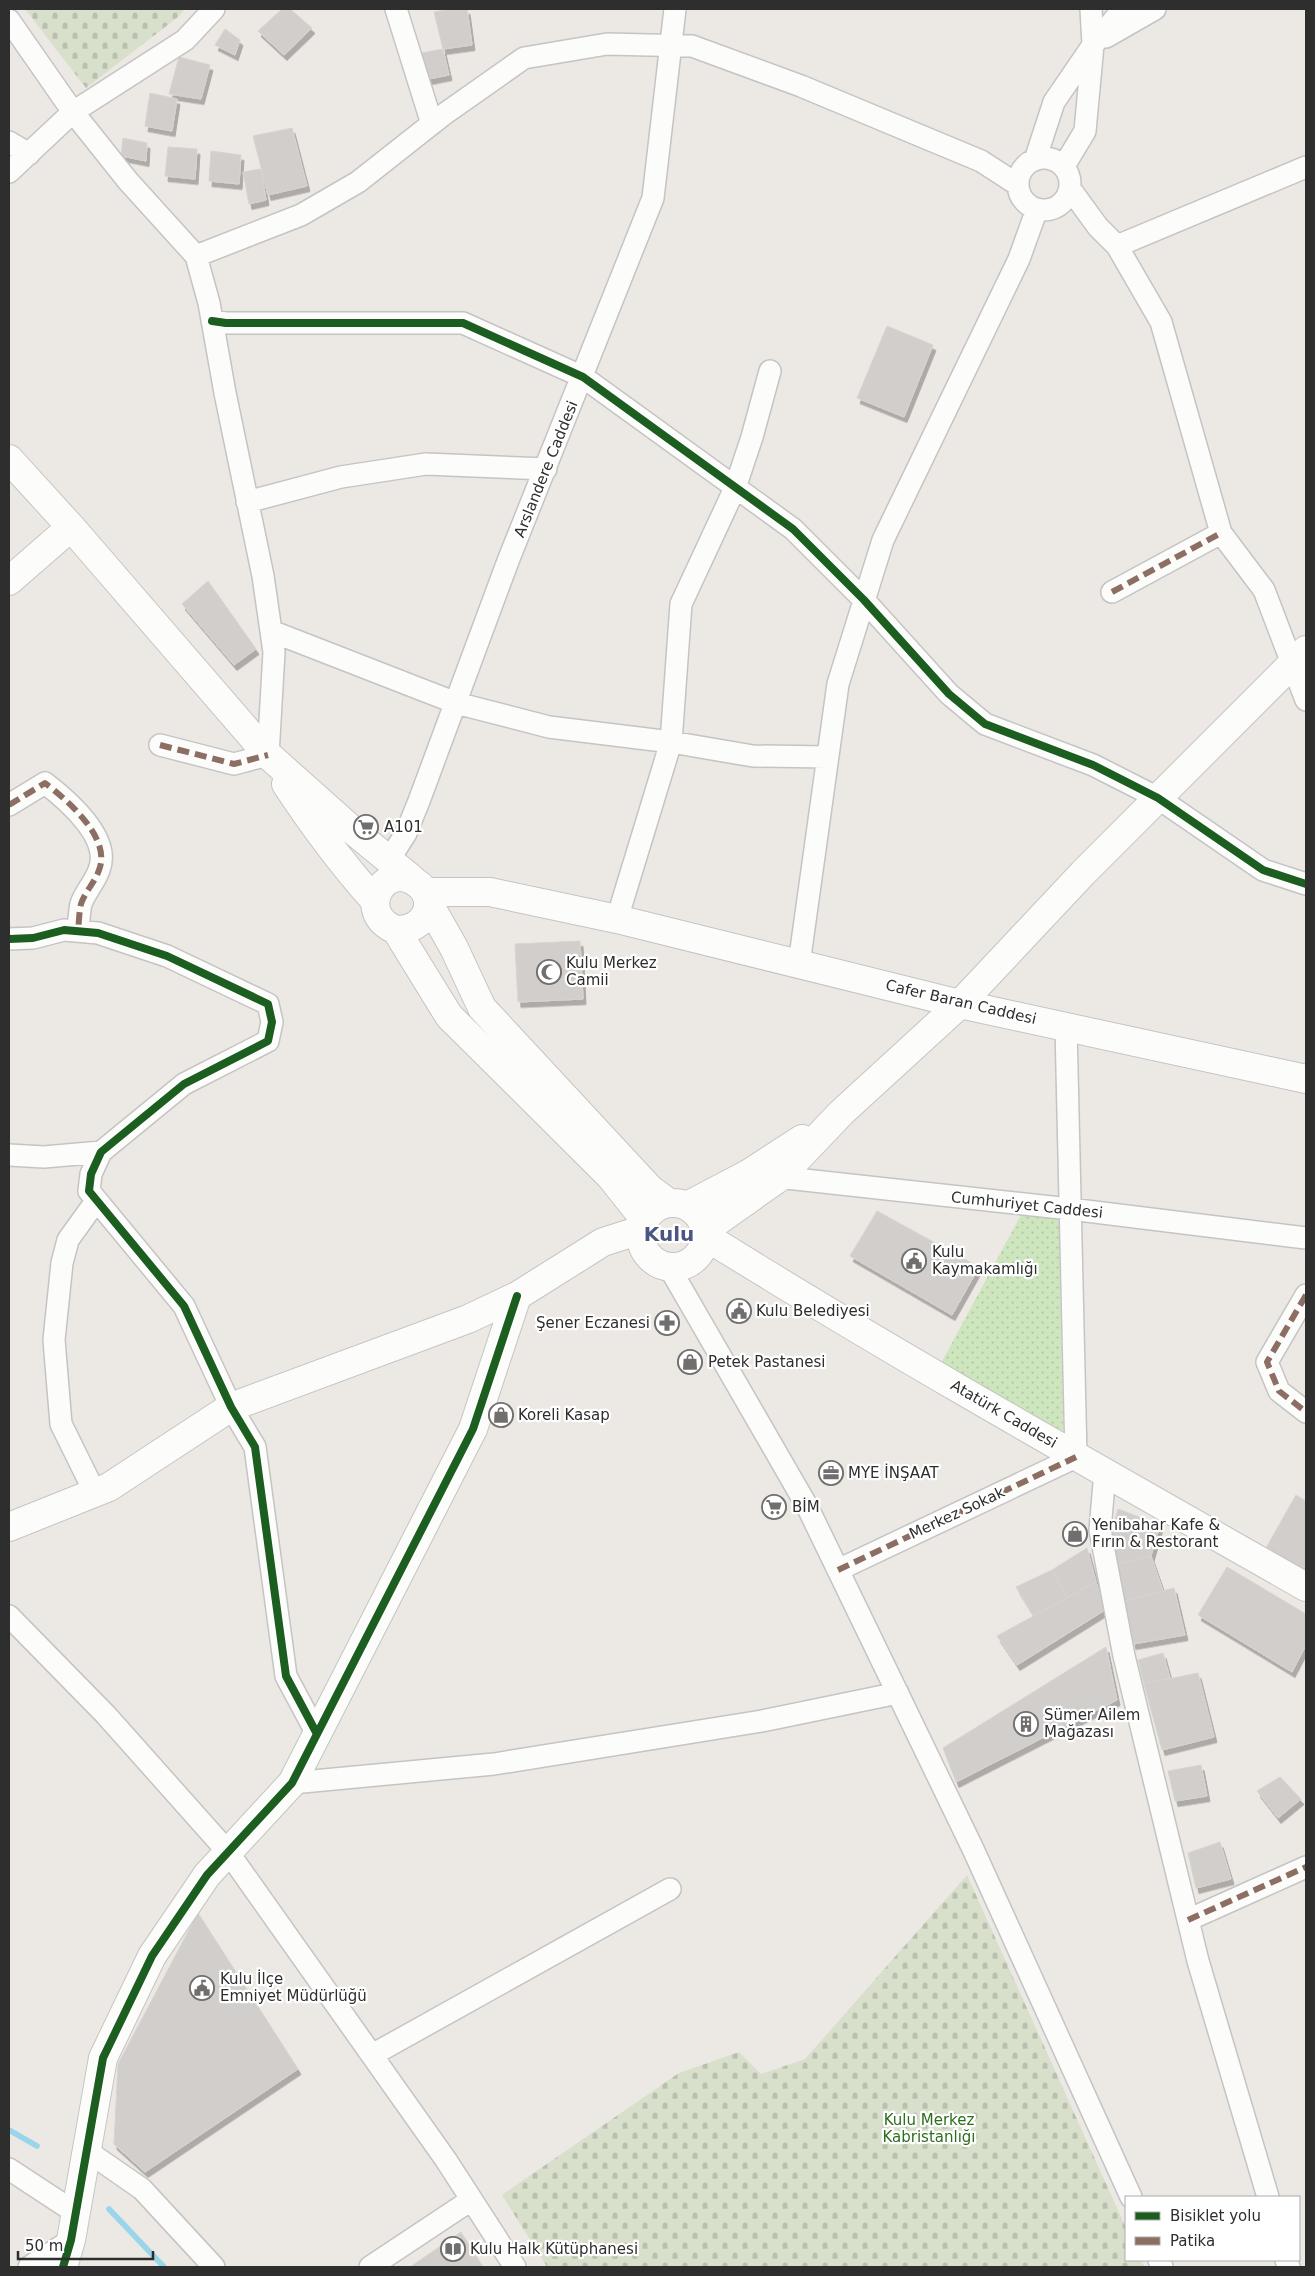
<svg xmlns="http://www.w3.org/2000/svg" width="1315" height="2276" viewBox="0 0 1315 2276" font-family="'DejaVu Sans',sans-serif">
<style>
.grass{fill:url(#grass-dots)}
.cemetery{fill:url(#cemetery-stones)}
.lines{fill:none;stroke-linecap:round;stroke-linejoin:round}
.stream{stroke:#99d6ec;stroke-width:5.5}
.building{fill:#d1cecb;stroke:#d7d4d0;filter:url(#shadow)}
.street-casing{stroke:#c5c4c5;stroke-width:24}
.secondary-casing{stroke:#c5c4c5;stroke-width:30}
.street{stroke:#fcfcfb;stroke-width:21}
.secondary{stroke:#fcfcfb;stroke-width:28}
.quiet{stroke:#8d6e63;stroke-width:6;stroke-dasharray:12 6;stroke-linecap:butt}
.cycleway-casing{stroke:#fff;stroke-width:11}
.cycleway{stroke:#1b5e20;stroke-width:8}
.labels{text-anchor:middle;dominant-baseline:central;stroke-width:4.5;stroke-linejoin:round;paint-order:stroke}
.street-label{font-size:15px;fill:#2e2e2e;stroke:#fff}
.poi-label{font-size:15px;fill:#2e2e2e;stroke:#fff;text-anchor:start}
.park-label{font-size:15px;fill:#2c6e1b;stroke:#fff}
.district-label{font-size:20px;font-weight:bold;fill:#4d5680;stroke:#fff}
</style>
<defs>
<pattern id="grass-dots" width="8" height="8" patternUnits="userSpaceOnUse" patternTransform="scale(1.25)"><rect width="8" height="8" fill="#cee6be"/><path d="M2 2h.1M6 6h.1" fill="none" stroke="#b1c6a4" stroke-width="1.8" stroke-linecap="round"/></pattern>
<pattern id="cemetery-stones" width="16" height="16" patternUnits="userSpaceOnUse" patternTransform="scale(1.25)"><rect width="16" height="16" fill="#d8e0cc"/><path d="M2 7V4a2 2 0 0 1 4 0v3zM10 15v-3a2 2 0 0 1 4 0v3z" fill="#bac0b0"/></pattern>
<filter id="shadow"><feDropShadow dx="3" dy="5.5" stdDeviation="0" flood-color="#0004"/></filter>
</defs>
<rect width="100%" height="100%" fill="#ece8e4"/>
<path class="grass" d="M1022,1213L1059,1219L1063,1431L939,1367Z"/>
<path class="cemetery" d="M25,9H185L178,17L86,88Z
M967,1875L1126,2228V2260H1141L1144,2267H547L502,2195L679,2073L739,2052L761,2074L805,2059Z"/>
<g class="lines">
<path class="stream" d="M9,2130L37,2146
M109,2209L164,2267"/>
</g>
<path class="building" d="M282,9H290L312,28L284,55L258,31Z
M452,9H467L472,45L443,49L434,12Z
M225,29L240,40L235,55L215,45Z
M443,49L449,75L424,80L416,54Z
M179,57L210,65L201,99L169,94Z
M150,93L177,99L172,131L145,126Z
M292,128L307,186L268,195L253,136Z
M123,138L147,143L146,161L121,156Z
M168,147L197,149L195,179L165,176Z
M211,151L241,155L239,184L209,181Z
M261,169L266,200L249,204L243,172Z
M887,326L933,345L904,417L857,398Z
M208,581L256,649L234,665L182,604Z
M580,941L583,999L518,1002L515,944Z
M877,1211L979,1267L952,1315L850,1256Z
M1296,1495L1306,1501V1571L1266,1548Z
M1118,1509L1160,1525L1151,1556L1118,1564L1112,1532Z
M1087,1548L1096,1582L1067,1598L1052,1570Z
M1151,1556L1163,1591L1124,1601L1118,1564Z
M1227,1567L1306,1614V1645L1292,1672L1198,1615Z
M1052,1570L1067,1598L1034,1616L1016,1587Z
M1096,1582L1105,1610L1017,1665L997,1636Z
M1174,1588L1185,1635L1133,1644L1124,1601Z
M1106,1647L1117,1700L956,1782L943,1748Z
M1163,1653L1170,1678L1144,1684L1138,1660Z
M1198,1673L1214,1737L1162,1750L1144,1684Z
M1201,1765L1207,1796L1175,1801L1168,1771Z
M1280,1777L1301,1799L1278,1818L1257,1791Z
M1220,1842L1231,1879L1196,1888L1188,1853Z
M198,1913L298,2069L145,2172L114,2144L118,2064Z
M461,2232L483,2267H410Z"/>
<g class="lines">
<defs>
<path id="street" d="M396,9L432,124
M9,20L73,112L128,181L196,256L209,303L225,393L263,576L271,631L274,652L268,755L234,764L160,745
M1106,37L1155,9
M9,142L29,154
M1018 184a26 26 0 1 1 52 0a26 26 0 1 1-52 0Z
M1035,160L1054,102L1093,45L1123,9
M1064,166L1085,131L1093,45L1091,9
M9,172L73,112L185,40L214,9
M1071,190L1098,227L1117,246L1161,322L1221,533L1264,590L1306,700
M1117,246L1306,167
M196,256L301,215L358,182L443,115L524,58L607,44L692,46L801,86L981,161L1018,185
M212,321L226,323H463L583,377L793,529L864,600L949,694L985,724L1093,765L1158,798L1263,870L1306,884
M247,502L341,477L426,464L546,469
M1112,592L1221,533
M271,631L456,703L549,727L671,742L753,756L828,757
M9,805L45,783C67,800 112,838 99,870C95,882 85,892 81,904C79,912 79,923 78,931
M389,860L406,833L419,801L508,561L653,198L675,9
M617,919L671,742L681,604L735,488L752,437L770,371
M9,939L33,938L64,930L98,933L167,956L268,1004L272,1022L268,1041L184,1084L101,1152L91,1174L89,1191L184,1306L231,1407L255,1447L286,1676L317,1734
M799,964L838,684L883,540L1019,259L1037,209
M9,1155L44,1157L101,1152
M768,1176L1070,1209L1306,1238
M669,1267L807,1506L973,1849L1131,2197
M1306,1295L1267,1362L1279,1391L1306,1412
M1105,1472L1100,1530L1124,1656L1198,1961L1268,2197
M95,1493L61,1424L54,1340L62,1263L68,1240L96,1201
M838,1570L1076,1457L1066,1027
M9,1616L106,1715L228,1852L446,2160L515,2267
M292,1783L494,1764L762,1721L898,1693
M1188,1920L1306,1867
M372,2055L670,1889
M87,2151L142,2189L214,2267
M9,2169L76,2213
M1159,2260L1162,2267
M1286,2260L1289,2267
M29,2267L71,2240
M370,2267L471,2200"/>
<path id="secondary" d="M9,459L71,527L268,755L351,829L412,879
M9,581L71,527
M286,784C313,825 342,864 375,901
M425,892H490L617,919L960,1004L1306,1079
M428,902L454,948L482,1008L650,1189L669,1203
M396,930C413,930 430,920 428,900C426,892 422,886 415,882C384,861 354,913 396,930L449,1016L610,1176L645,1220
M641 1235a32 32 0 1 1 64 0a32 32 0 1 1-64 0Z
M687,1206L748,1174L802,1139
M705,1230L780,1177L841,1113L960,1004L1083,873L1306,650
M705,1236C902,1359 1104,1472 1306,1587
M9,1527L109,1487L231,1407L468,1319L517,1296L603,1242L641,1230
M63,2267L71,2240L103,2058L152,1956L207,1875L292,1783L473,1429L517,1296"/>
</defs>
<use href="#street" class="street-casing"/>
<use href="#secondary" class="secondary-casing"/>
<use href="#street" class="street"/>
<use href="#secondary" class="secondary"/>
<path class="quiet" d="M1112,592L1221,533
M160,745L234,764L268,755
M9,805L45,783C67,800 112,838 99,870C95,882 85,892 81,904C79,912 79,923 78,931
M1306,1295L1267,1362L1279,1391L1306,1412
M838,1570L1076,1457
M1188,1920L1306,1867"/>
<defs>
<path id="cycleway" d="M212,321L226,323H463L583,377L793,529L864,600L949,694L985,724L1093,765L1158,798L1263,870L1306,884
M9,939L33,938L64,930L98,933L167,956L268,1004L272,1022L268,1041L184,1084L101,1152L91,1174L89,1191L184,1306L231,1407L255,1447L286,1676L317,1734
M63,2267L71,2240L103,2058L152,1956L207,1875L292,1783L473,1429L517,1296"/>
</defs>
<use href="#cycleway" class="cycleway-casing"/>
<use href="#cycleway" class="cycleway"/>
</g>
<defs>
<symbol id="supermarket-ring" viewBox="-11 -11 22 22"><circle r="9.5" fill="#fff" stroke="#706f6e" stroke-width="1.5"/><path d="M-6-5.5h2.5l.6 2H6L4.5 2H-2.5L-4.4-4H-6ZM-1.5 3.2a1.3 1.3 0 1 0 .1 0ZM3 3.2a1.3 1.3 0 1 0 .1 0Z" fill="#706f6e"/></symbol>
<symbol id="mosque-ring" viewBox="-11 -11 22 22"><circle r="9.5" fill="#fff" stroke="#706f6e" stroke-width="1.5"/><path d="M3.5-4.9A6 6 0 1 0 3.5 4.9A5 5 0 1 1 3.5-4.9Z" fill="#706f6e"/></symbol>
<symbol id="civic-ring" viewBox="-11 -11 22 22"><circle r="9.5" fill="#fff" stroke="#706f6e" stroke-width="1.5"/><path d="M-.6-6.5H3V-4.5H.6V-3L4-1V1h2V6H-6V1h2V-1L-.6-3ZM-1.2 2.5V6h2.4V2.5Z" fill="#706f6e"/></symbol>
<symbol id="pharmacy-ring" viewBox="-11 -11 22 22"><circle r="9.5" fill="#fff" stroke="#706f6e" stroke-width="1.5"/><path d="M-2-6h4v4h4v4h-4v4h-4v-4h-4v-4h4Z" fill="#706f6e"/></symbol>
<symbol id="shop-ring" viewBox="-11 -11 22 22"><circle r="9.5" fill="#fff" stroke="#706f6e" stroke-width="1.5"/><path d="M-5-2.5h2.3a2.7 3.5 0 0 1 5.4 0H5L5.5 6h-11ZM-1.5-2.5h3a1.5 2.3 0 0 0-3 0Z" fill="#706f6e"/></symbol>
<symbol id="office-ring" viewBox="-11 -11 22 22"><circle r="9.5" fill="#fff" stroke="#706f6e" stroke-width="1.5"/><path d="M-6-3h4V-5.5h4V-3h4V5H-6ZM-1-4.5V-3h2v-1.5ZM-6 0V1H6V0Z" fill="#706f6e"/></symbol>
<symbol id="building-ring" viewBox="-11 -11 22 22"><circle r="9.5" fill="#fff" stroke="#706f6e" stroke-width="1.5"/><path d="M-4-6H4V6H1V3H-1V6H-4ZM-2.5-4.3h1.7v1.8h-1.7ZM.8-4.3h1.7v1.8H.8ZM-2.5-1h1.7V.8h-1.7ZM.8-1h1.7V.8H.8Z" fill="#706f6e"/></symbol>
<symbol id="library-ring" viewBox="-11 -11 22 22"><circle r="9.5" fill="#fff" stroke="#706f6e" stroke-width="1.5"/><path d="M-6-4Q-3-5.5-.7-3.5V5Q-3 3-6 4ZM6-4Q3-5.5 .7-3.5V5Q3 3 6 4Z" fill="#706f6e"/></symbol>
</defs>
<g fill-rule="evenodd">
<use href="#supermarket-ring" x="352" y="813" width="28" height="28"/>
<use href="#mosque-ring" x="535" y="958" width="28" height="28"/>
<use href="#civic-ring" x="900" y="1247" width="28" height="28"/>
<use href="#civic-ring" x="725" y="1297" width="28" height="28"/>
<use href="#pharmacy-ring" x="653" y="1309" width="28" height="28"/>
<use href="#shop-ring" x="676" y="1348" width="28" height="28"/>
<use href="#shop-ring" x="487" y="1401" width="28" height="28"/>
<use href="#office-ring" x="817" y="1459" width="28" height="28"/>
<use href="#supermarket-ring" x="760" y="1493" width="28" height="28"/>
<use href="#shop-ring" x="1061" y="1520" width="28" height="28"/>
<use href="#building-ring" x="1012" y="1710" width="28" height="28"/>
<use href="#civic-ring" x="188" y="1974" width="28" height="28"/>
<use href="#library-ring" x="439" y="2235" width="28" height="28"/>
</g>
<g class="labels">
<g class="street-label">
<text transform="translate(546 469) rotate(-68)">Arslandere Caddesi</text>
<text transform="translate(961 1002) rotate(13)">Cafer Baran Caddesi</text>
<text transform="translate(1027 1205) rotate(6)">Cumhuriyet Caddesi</text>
<text transform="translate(1004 1414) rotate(30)">Atatürk Caddesi</text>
<text transform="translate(957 1513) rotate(-25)">Merkez Sokak</text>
</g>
<g class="poi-label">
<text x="384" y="827">A101</text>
<text x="566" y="963">Kulu Merkez<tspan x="566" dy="17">Camii</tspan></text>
<text x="932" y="1252">Kulu<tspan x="932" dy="17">Kaymakamlığı</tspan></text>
<text x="756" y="1311">Kulu Belediyesi</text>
<text x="650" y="1323" text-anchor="end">Şener Eczanesi</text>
<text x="708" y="1362">Petek Pastanesi</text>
<text x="518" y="1415">Koreli Kasap</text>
<text x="848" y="1473">MYE İNŞAAT</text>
<text x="792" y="1507">BİM</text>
<text x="1092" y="1525">Yenibahar Kafe &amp;<tspan x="1092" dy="17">Fırın &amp; Restorant</tspan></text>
<text x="1044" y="1715">Sümer Ailem<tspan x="1044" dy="17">Mağazası</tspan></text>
<text x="220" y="1979">Kulu İlçe<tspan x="220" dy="17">Emniyet Müdürlüğü</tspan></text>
<text x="470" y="2249">Kulu Halk Kütüphanesi</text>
</g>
<g class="park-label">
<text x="929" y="2120">Kulu Merkez<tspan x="929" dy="17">Kabristanlığı</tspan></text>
</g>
<g class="district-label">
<text x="669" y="1234">Kulu</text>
</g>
</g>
<rect width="1315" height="2276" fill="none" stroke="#2e2e2e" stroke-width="20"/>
<rect x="1125" y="2196" width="175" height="65" fill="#ffffff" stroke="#ababab"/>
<rect x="1135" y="2212" width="25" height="8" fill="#1b5e20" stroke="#ababab"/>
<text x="1170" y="2221" font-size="15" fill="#2e2e2e">Bisiklet yolu</text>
<rect x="1135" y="2237" width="25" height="8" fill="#8d6e63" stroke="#ababab"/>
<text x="1170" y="2246" font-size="15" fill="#2e2e2e">Patika</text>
<path d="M18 2251v8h135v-8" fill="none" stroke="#2e2e2e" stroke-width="2.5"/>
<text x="25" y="2251" font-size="15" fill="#2e2e2e" stroke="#ffffff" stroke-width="4" paint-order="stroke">50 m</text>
</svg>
